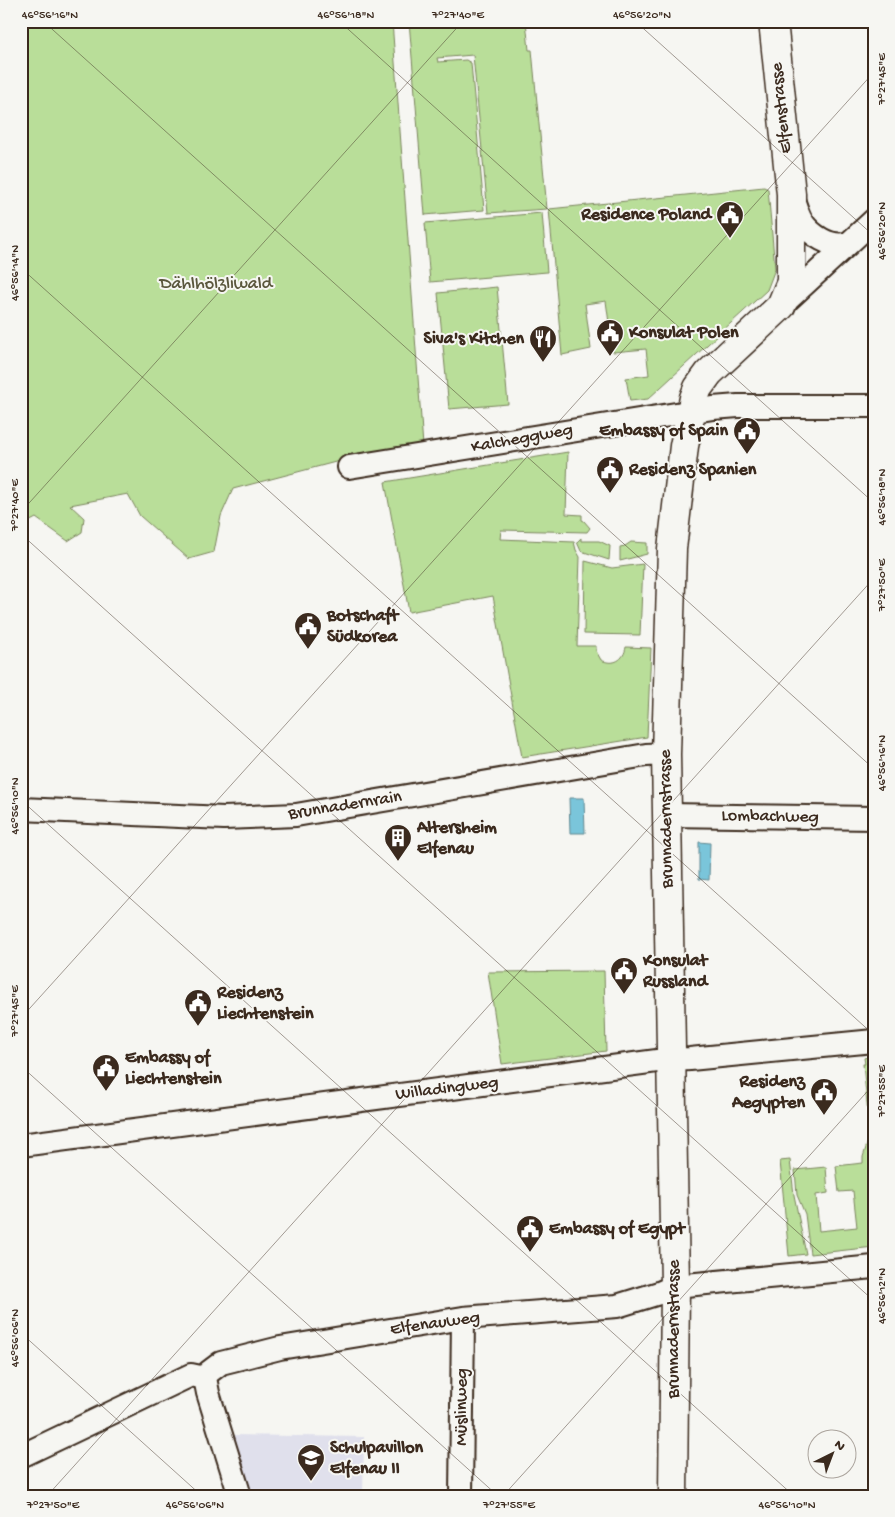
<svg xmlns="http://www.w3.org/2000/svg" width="895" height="1517" viewBox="0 0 895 1517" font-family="'Gochi Hand',sans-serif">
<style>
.built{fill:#e0e0ec}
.green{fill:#b9de99;stroke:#7a845c}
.water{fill:#7ac5da;stroke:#61878f}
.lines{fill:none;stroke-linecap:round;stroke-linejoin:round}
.minor-casing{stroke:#3b2a1e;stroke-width:26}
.tertiary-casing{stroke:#3b2a1e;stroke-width:31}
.minor{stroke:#f6f6f2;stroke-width:22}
.tertiary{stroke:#f6f6f2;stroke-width:28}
.ticks{fill:none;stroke:#3b2a1e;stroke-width:1;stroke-opacity:0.45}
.labels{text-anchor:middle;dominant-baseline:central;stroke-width:4;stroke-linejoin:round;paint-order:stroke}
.street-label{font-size:18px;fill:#3b2a1e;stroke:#f6f6f2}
.poi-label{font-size:18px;font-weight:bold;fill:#3b2a1e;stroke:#f6f6f2;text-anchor:start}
.park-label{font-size:18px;fill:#5a573d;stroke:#f6f6f2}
.neatline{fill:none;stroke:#3b2a1e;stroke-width:2}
.ticks-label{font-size:12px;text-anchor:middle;fill:#3b2a1e}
</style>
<rect width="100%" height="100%" fill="#f6f6f2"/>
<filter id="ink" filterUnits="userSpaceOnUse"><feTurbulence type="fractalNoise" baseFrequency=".02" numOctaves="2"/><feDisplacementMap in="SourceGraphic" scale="10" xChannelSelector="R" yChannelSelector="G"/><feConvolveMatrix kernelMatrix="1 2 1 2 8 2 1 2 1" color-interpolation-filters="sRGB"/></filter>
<g filter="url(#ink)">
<path class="built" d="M233,1435L364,1437L363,1496H251Z"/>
<path class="green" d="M21,21H392L423,446L347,459L233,489L221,516L214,552L189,559L140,516L128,494L70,505L84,518L82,532L68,541L36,518L21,526Z
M409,21H526L529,50H532L547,209L488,213L473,55L437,58L438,62L466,60L471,63L484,210L425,215Z
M764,187L768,189L775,269L767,290L648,399L630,401L626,378L649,375L646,349L613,352L606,301L585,304L591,349L562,355L549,209Z
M542,213L547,272L430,282L425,223Z
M497,287L508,404L449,409L438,293Z
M568,452L566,514L582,515V520L584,521L590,528L587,532L501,530L500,539L574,542L576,550L580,557L577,646H596V651L601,660C614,666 624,660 626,647L651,648L647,737L522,757L493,596L409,612L385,482Z
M581,538V541H599L610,546L609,560L581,551L577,542Z
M631,542L647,543V554L620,561V547L625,546Z
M585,561L612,568L643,564L640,635L584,634Z
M604,971L606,1051L502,1064L488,972Z
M867,1057L874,1109V1184L871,1187L874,1210V1247L810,1254L805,1214L797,1195L795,1170L826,1167L828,1193L816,1195L819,1231L857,1227L853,1191L839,1192L836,1166L863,1163V1157L870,1135L863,1064H865L864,1058Z
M790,1160L794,1195L806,1254L789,1256L780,1161Z"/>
<path class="water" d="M569,798H584L585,833H570Z
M699,842L710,843L709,880L699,879Z"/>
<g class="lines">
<defs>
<path id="minor" d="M792,197C795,204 797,213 801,220C810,235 831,249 849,243
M782,305L874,220
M349,467L713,408L738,406H874
M21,809L224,818L296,815L646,755L666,754
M667,815L874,818
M21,1145L657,1061L690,1059L874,1041
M205,1378L209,1372L221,1363L280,1348L463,1318L617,1306L659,1293L675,1286L874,1267
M205,1378L208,1393L240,1496
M21,1456L191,1375L205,1378
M461,1496L463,1318"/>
<path id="tertiary" d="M673,1496L675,1286L666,754L672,549L684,446L694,398L698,388L709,373L781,306L791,282V194L773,21"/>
</defs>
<use href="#minor" class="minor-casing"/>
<use href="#tertiary" class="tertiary-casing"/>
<use href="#minor" class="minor"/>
<use href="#tertiary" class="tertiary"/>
</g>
</g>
<path class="ticks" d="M43,21L874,769M339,21L874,503M635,21L874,236M21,268L874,1035M21,512L463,21M21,534L874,1301M21,800L794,1496M21,1018L874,72M21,1066L498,1496M21,1333L202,1496M47,1496L874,578M503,1496L874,1084"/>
<defs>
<symbol id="civic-pin" viewBox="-11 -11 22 30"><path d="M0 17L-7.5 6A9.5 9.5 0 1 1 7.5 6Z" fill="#3b2a1e" stroke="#f6f6f2"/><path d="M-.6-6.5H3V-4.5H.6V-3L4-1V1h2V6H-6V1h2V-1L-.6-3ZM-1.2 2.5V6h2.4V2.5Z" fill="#fff"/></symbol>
<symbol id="restaurant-pin" viewBox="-11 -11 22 30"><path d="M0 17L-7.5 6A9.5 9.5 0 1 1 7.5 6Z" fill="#3b2a1e" stroke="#f6f6f2"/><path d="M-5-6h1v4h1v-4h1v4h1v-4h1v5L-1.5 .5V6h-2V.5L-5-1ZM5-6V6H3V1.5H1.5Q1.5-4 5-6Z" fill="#fff"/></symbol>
<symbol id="building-pin" viewBox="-11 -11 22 30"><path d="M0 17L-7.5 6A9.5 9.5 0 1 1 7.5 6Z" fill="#3b2a1e" stroke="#f6f6f2"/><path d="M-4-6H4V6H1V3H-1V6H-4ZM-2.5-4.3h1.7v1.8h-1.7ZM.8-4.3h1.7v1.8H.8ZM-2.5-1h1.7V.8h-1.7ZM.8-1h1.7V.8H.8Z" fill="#fff"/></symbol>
<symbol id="school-pin" viewBox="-11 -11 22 30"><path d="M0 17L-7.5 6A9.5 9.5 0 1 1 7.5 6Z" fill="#3b2a1e" stroke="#f6f6f2"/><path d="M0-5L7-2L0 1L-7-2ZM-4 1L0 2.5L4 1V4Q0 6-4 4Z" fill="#fff"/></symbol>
</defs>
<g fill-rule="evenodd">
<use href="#civic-pin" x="714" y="199" width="32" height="43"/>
<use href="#civic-pin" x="594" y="317" width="32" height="43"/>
<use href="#restaurant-pin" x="527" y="323" width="32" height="43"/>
<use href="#civic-pin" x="731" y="415" width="32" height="43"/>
<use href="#civic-pin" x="594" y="454" width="32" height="43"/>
<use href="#civic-pin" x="292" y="610" width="32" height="43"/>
<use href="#building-pin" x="382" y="822" width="32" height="43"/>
<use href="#civic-pin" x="608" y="955" width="32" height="43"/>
<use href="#civic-pin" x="182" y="987" width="32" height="43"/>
<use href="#civic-pin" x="90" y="1052" width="32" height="43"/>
<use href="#civic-pin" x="808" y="1076" width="32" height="43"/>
<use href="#civic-pin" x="514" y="1213" width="32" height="43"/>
<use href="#school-pin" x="295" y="1442" width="32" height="43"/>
</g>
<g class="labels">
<g class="street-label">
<text transform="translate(782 108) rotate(-96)">Elfenstrasse</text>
<text transform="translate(522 439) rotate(-10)">Kalcheggweg</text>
<text transform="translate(345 806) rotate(-9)">Brunnadernrain</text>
<text transform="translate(770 817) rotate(1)">Lombachweg</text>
<text transform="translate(667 819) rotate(-91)">Brunnadernstrasse</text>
<text transform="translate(447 1089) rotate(-7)">Willadingweg</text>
<text transform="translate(435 1324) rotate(-8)">Elfenauweg</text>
<text transform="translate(674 1329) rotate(-90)">Brunnadernstrasse</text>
<text transform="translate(462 1407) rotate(-90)">Müslinweg</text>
</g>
<g class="poi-label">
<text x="711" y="215" text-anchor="end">Residence Poland</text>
<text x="629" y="333">Konsulat Polen</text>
<text x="524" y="339" text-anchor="end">Siva's Kitchen</text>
<text x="728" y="431" text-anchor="end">Embassy of Spain</text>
<text x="629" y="470">Residenz Spanien</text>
<text x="327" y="616">Botschaft<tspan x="327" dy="21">Südkorea</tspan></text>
<text x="417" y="828">Altersheim<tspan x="417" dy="21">Elfenau</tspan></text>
<text x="643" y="961">Konsulat<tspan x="643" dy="21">Russland</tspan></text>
<text x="217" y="993">Residenz<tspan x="217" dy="21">Liechtenstein</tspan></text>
<text x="125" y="1058">Embassy of<tspan x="125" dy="21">Liechtenstein</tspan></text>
<text x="805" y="1082" text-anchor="end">Residenz<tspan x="805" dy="21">Aegypten</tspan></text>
<text x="549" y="1229">Embassy of Egypt</text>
<text x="330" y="1448">Schulpavillon<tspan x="330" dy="21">Elfenau II</tspan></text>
</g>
<g class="park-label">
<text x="216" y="284">Dählhölzliwald</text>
</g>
</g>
<rect width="895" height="1517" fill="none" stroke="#f6f6f2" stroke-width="55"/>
<g transform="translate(832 1454) rotate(42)"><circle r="24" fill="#f6f6f2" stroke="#aba49d"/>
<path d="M0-4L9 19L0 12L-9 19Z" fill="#3b2a1e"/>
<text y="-8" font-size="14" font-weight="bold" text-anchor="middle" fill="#3b2a1e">N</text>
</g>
<rect x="28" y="28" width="840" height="1462" class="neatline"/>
<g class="ticks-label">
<text x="50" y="18">46°56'16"N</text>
<text x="346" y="18">46°56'18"N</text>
<text x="458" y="18">7°27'40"E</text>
<text x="642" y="18">46°56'20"N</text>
<text transform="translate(881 79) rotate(-90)" y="4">7°27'45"E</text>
<text transform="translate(881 231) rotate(-90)" y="4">46°56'20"N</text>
<text transform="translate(14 273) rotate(-90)" y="4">46°56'14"N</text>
<text transform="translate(881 497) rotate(-90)" y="4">46°56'18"N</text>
<text transform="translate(14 505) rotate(-90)" y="4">7°27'40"E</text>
<text transform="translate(881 585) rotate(-90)" y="4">7°27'50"E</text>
<text transform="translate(881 763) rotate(-90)" y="4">46°56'16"N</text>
<text transform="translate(14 806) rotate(-90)" y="4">46°56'10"N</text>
<text transform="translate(14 1011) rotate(-90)" y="4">7°27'45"E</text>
<text transform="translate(881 1091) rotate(-90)" y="4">7°27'55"E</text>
<text transform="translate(881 1296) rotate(-90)" y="4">46°56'12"N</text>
<text transform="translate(14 1338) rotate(-90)" y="4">46°56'06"N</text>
<text x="53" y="1508">7°27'50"E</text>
<text x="195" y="1508">46°56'06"N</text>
<text x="509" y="1508">7°27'55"E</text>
<text x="787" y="1508">46°56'10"N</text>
</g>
</svg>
